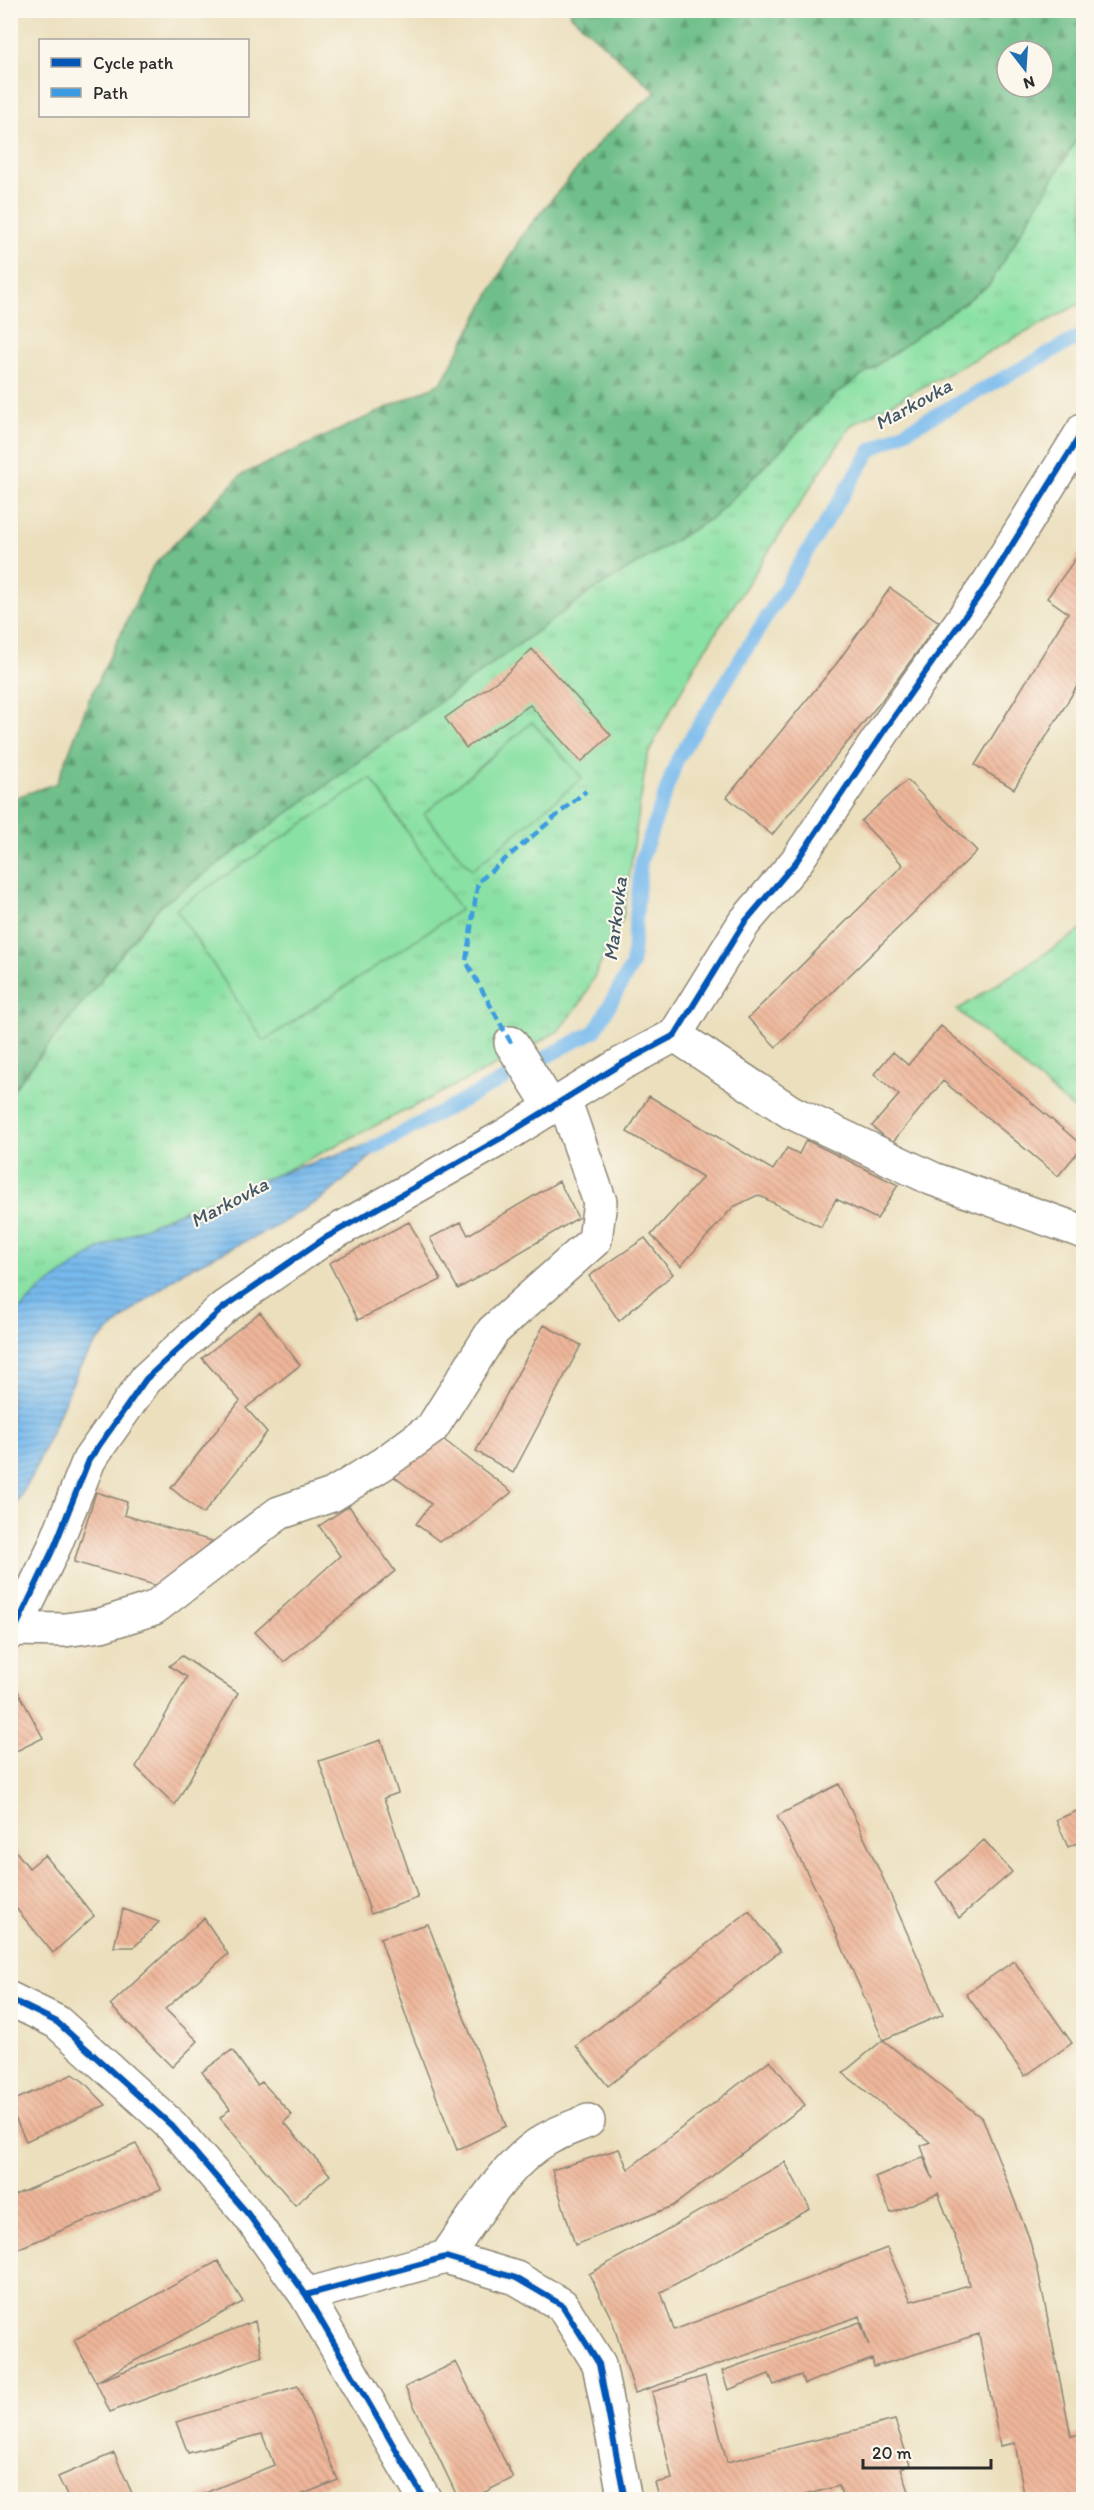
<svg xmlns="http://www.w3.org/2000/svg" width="1094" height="2510" viewBox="0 0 1094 2510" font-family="Itim,sans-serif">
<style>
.grass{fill:url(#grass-tufts);stroke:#5a8668;stroke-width:1.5}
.forest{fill:url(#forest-firs);stroke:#4d755a;stroke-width:1.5;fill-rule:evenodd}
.pitch{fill:#8ae1a4;stroke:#5a8668;stroke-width:1.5}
.water{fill:url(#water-rules);stroke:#51728c;stroke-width:1.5}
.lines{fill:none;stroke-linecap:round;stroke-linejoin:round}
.stream{stroke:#77baed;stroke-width:14}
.building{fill:url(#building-back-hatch)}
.minor-casing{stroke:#8b8574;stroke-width:36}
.minor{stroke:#fff;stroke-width:33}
.quiet{stroke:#3d9ce1;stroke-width:4.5;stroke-dasharray:9 4.5;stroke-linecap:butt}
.cycleway-casing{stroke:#fbf7ec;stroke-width:10}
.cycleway{stroke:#0057b8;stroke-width:6}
.labels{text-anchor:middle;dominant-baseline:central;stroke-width:4.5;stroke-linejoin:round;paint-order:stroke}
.water-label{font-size:20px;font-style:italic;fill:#425665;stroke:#fbf7ec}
</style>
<defs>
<pattern id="grass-tufts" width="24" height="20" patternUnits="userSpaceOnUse" patternTransform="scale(1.5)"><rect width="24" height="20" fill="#8ae1a4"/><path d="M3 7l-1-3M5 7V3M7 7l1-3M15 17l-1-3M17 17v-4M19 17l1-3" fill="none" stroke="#77c18d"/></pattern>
<pattern id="forest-firs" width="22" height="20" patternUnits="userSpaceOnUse" patternTransform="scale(1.5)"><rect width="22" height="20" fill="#6fbf8a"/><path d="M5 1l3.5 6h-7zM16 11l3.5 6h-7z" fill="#5b9b71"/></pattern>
<pattern id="water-rules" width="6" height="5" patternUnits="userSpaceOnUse" patternTransform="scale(1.5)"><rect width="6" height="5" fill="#77baed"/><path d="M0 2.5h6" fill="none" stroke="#6297c0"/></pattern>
<pattern id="building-back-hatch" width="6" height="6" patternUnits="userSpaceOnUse" patternTransform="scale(1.5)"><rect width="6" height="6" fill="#eeb69a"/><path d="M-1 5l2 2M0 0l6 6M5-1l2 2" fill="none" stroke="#cc9d85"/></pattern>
</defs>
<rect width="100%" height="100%" fill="#fbf7ec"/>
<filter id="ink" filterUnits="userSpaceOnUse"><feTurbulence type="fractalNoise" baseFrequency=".0167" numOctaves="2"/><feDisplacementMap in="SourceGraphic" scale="12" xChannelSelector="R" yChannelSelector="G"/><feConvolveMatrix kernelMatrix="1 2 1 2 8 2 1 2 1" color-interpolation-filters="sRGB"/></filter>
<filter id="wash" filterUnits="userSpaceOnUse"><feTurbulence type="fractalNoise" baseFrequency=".008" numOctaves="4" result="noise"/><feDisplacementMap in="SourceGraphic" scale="24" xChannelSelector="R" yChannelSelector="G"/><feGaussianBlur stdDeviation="1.35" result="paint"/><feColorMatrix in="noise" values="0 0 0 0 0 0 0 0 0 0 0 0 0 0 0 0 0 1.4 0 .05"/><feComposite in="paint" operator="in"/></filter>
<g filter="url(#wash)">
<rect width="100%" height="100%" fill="#ebdfbd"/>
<path class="grass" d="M1083,129V302L851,425L698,660L662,726L647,757L623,918L582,1001L558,1031L526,1050L281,1173L161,1220L44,1287L11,1318V1092L159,907L592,591L715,516L835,395L989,285Z
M1083,929V1117L957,1010Z"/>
<path class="forest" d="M570,11H1083V129L989,285L835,395L715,516L592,591L159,907L11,1092V799L57,783L89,700L153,566L241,475L441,383L522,235L603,138L656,92L571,15ZM1007,51H1043V87H1007Z"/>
<path class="pitch" d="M532,722L582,778L472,870L424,814Z
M371,778L460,910L264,1041L176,909Z"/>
<path class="water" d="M394,1136L325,1197L273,1228L184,1271L133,1310L97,1342L78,1370L33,1474L11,1513V1318L44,1287L99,1249L161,1220L281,1173Z"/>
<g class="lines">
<path class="stream" d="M373,1148L595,1031L632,965L641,861L677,760L871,450L1075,339L1084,332"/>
</g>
<g id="blocks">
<path class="building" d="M1084,547V675L1014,789L975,765L1068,613L1047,598Z
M890,588L939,622L882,700L772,835L727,797L837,663Z
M532,649L611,735L581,762L530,705L466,748L445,718L504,676Z
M907,780L977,851L776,1047L748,1018L903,865L861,821Z
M941,1026L1083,1146L1058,1176L943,1081L892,1143L872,1126L899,1095L874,1074L893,1052L908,1065Z
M649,1096L773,1170L787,1148L799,1154L806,1140L898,1185L877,1219L836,1199L821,1227L758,1195L733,1207L681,1266L651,1235L703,1177L627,1132Z
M559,1181L578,1218L458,1289L430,1238L461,1222L468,1235Z
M409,1222L441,1280L358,1320L329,1263Z
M645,1238L673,1274L619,1321L589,1276Z
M260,1312L300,1365L246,1408L267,1432L203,1514L171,1488L240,1401L202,1358Z
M544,1325L581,1345L513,1473L476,1451Z
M444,1440L512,1492L465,1530L439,1541L416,1524L431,1504L393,1476Z
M96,1492L127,1502L124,1515L212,1541L173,1581L158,1586L74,1562Z
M349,1506L395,1571L284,1662L255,1632L340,1556L319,1526Z
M182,1656L238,1693L175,1805L136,1767L187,1677L169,1666Z
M10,1676L43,1738L10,1754Z
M381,1740L398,1793L384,1798L418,1898L371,1914L319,1761Z
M839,1784L882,1876L943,2014L883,2040L822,1901L777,1816Z
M1084,1808V1840L1068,1847L1056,1820Z
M984,1840L1012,1872L959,1918L936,1882Z
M10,1844L29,1868L45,1855L94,1916L53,1953L10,1901Z
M123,1909L159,1922L134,1947H114Z
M749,1911L780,1951L608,2086L576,2046Z
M204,1918L228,1954L165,2009L198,2041L172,2067L110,2005Z
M428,1924L506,2126L457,2150L411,2031L380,1938Z
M1014,1961L1072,2043L1025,2076L966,1994Z
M883,2040L983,2119L1029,2238L1038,2270L1071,2436L1081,2434L1084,2500H1025L1015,2443L1000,2446L979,2334L874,2367L872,2359L804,2384L801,2375L774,2385L769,2374L728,2390L722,2371L860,2322L869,2346L860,2316L635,2393L612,2320L589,2274L785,2162L810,2209L661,2292L674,2330L887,2248L911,2301L969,2285L963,2258L938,2193L891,2213L875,2177L923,2157L933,2179L921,2146L930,2142L843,2073Z
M232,2050L257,2085L262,2082L292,2115L284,2122L330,2175L295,2205L220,2118L230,2109L202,2072Z
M770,2060L805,2105L673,2206L575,2245L552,2170L619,2149L628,2169Z
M73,2074L84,2082L106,2105L26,2141L10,2107V2102Z
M136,2144L161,2189L10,2252V2197Z
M218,2261L243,2302L96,2382L74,2340Z
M255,2321L262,2356L110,2412L96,2382Z
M456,2362L513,2478L469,2500H459L405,2387Z
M705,2376L727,2462L895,2420L910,2465L901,2468L912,2500H843L839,2486L786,2500H660L655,2483L672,2479L652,2392Z
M298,2386L338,2480L289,2500H188L274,2465L262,2434L188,2453L176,2422Z
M114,2453L135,2500H69L58,2477Z"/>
</g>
</g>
<g filter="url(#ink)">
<use href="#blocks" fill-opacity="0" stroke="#8b8574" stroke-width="1.5"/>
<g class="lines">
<defs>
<path id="minor" d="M675,1035L791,1112L933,1179L1084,1232
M511,1043L551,1107
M15,1629L65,1630L101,1625L154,1608L279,1513L332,1495L384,1463L432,1428L493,1331L595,1240L600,1202L564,1099
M10,1633L15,1629L55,1545L89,1460L146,1379L223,1308L325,1238L503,1137L621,1064L675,1035L744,923L796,862L886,728L989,582L1084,429
M10,1999L57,2022L172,2126L248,2214L306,2295L425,2500
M446,2257C473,2219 505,2164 545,2140C558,2132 574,2127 588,2121
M306,2295L446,2257L516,2278L562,2305L599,2364L625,2500"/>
</defs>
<use href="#minor" class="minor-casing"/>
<use href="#minor" class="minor"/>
<path class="quiet" d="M511,1043L466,961L478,882L586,791"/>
<defs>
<path id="cycleway" d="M10,1633L15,1629L55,1545L89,1460L146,1379L223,1308L325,1238L503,1137L621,1064L675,1035L744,923L796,862L886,728L989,582L1084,429
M10,1999L57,2022L172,2126L248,2214L306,2295L425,2500
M306,2295L446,2257L516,2278L562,2305L599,2364L625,2500"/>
</defs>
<use href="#cycleway" class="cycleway-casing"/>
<use href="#cycleway" class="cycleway"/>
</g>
</g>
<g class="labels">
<g class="water-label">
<text transform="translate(913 404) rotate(-29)">Markovka</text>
<text transform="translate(615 919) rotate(-83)">Markovka</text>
<text transform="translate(229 1202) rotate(-28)">Markovka</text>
</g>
</g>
<rect width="1094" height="2510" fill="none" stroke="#fbf7ec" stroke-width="36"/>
<rect x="39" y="39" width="210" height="78" fill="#fbf7ec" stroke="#a8a59f" stroke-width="1.5"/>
<rect x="51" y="58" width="30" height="9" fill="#0057b8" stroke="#a8a59f" stroke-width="1.5"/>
<text x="93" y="69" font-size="18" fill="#2b2b2b">Cycle path</text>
<rect x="51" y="88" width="30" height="9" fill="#3d9ce1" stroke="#a8a59f" stroke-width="1.5"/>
<text x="93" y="99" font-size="18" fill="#2b2b2b">Path</text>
<g transform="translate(1025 69) rotate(163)"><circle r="28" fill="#fbf7ec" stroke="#a8a59f" stroke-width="1.5"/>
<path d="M0-4.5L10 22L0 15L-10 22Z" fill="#1f6fb2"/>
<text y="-9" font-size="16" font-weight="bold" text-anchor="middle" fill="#2b2b2b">N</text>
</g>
<path d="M863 2459v9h128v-9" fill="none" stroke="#2b2b2b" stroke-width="3"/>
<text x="872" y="2459" font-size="18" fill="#2b2b2b" stroke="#fbf7ec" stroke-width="4.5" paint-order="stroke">20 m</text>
</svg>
